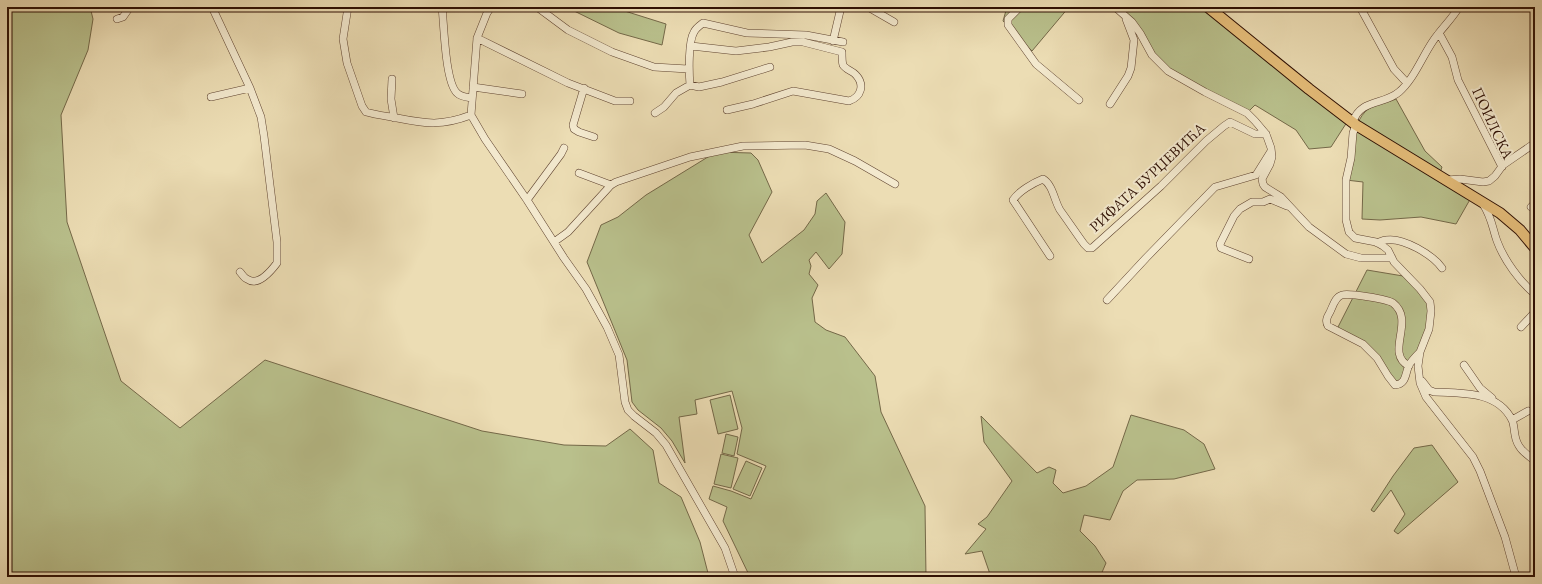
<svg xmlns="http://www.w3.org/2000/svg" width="1542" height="584" viewBox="0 0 1542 584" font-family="'EB Garamond',serif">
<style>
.green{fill:#b9c08c;stroke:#746848}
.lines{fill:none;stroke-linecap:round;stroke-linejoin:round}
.street-casing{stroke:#5e422f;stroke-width:8}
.primary-casing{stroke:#2e0f03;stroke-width:12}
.street{stroke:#f3e9ce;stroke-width:7}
.primary{stroke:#e6be7a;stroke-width:10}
.labels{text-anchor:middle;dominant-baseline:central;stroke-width:4;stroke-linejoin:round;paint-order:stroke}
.street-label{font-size:15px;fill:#2e0f03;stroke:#f3e9ce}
</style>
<rect width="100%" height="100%" fill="#ecddb4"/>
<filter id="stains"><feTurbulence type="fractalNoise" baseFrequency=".005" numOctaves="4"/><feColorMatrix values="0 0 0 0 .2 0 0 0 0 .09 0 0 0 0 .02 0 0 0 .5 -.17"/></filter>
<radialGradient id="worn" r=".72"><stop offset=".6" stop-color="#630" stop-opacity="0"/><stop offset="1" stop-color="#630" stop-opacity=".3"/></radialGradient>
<path class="green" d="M7,7H90L93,19L88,50L61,115L67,222L121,381L180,428L265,360L482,431L564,445L606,446L630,429L653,450L659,483L681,497L700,542L709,577H7Z
M566,7H612L666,24L662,45L619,33Z
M1007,7H1069L1032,51L1003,21Z
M1115,7H1208L1349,119L1331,147L1309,149L1296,130L1255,105L1247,113L1168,71L1140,33Z
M1396,99L1425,151L1442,167L1439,176L1472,196L1456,224L1421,217L1380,220L1362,219L1363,182L1346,180C1350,160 1351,116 1372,107C1380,103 1388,103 1396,99Z
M716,152L751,153L758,160L772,192L749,235L762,263L804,230L815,214L817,201L826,193L845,222L842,254L829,269L816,252L809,260L811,266L809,274L818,285L812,298L815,322L826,330L845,337L875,376L881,412L925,506L926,577H750L723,521L727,507L709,499L713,486L731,491L751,499L766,466L737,454L742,428L732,391L695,400L697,414L679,417L685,463L672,441L661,428L638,410L632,402L627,360L587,262L601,225L618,217L646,195Z
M1367,270L1409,277L1430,302L1429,329L1398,385L1377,358L1337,329Z
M730,395L738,429L718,434L710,400Z
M1131,415L1184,430L1204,444L1215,469L1174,479L1137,480L1123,491L1110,520L1084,515L1080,531L1095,546L1106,563L1100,577H991L982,551L965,554L986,529L978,524L987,517L1012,481L984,442L981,416L1037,473L1049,467L1056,470L1053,483L1063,493L1086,486L1113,467Z
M726,434L738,437L734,456L722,453Z
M1432,445L1458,482L1398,534L1394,531L1405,514L1391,490L1374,512L1371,510L1393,476L1414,448Z
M721,454L738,458L731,488L714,484Z
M746,461L762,468L750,496L733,489Z"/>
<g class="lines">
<defs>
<path id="street" d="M212,7L250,88L261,117L264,136L277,242V263C271,271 258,287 247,279C244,278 242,274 240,272
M348,7L343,39L347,63L362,106L366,112C376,115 386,116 397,118C427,124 442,126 471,115
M442,7C444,24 445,82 457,93C461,97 466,97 472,98
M491,7L487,13L477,38L471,115L485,139L527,200L564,258L586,289L607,327L619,355L625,402L628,410L634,416L656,433L666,445L725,548L735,577
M537,7L568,30L612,52L654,67L688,69
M868,7L894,22
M1020,7L1008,19V25L1036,64L1079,100
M1115,7L1132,22L1140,33L1152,55L1168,71L1205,92L1247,113L1255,121L1266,134L1271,148L1272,157L1270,164L1262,179L1263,184L1265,187L1281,197L1309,227L1346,254L1361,258H1392
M1360,7L1394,69L1407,83
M117,19L123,17L130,7
M1439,33L1452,57L1458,80L1502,167
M477,38L568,83L615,101H630
M833,41L841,7
M691,46L736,51L769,47L792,42H803L842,52C842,56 842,62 843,65C846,70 853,71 856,75C865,85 861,97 849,101L793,91L753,104L727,110
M392,79L391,99L394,118
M690,85C689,73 688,42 694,32C696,28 699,26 703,23L747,33L806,35L843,42
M473,87L522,94
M584,88L573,125L574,129L579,132L594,137
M211,97L250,88
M1110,104L1128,76L1131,68L1134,40L1126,19
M655,113L664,107L676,93L690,85L699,87L722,82L770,67
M1353,122C1360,99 1384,105 1399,92C1414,79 1422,57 1433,41C1441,29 1452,19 1459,7
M1356,125L1353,133L1351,158L1346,180V220L1349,232L1355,238L1376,242L1383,246L1388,250L1394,262L1420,289L1430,302L1431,311L1429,329L1420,352L1418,366L1420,383L1426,397L1473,457L1480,471L1505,537L1516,577
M579,173L611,185
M1447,180L1460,179L1483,182L1489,181L1495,176L1503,165L1535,143
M527,200L561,154L564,148
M1483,204C1492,218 1492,227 1497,241C1504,260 1520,282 1535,294
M1531,207L1535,203
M554,242L568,232L611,185L616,182L690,157L743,146L805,145L829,149L855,161L895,184
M1377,243C1380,242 1383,240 1386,240C1403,237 1433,255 1442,268
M1050,256L1013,200C1019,191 1033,183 1043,179C1053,185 1054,200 1060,210C1068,221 1076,233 1084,244L1088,248H1092L1161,186L1206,141L1224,126L1230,122L1255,134H1266
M1249,259L1221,248L1220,244L1234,216L1240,209L1252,202H1263L1270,199L1287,206
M1107,300L1146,258L1215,187L1256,175L1271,151
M1521,327L1535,312
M1464,365L1480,388L1492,398
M1409,366C1384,353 1416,321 1393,303C1387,299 1349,293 1342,295C1335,297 1333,306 1330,312C1327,317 1325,321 1328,326L1363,344L1377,358L1388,376L1395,385C1407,384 1405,373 1409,365C1412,360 1416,356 1420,352
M1422,381L1429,390L1434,392C1461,393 1498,391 1512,420C1514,424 1514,430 1515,435C1517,448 1525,453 1535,461
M1512,420L1528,411"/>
<path id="primary" d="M1208,7L1309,89L1356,125L1500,213L1520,230L1535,248"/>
</defs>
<use href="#street" class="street-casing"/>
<use href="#primary" class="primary-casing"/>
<use href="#street" class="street"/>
<use href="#primary" class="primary"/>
</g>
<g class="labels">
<g class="street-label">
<text transform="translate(1493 123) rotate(65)">ПОИЛСКА</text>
<text transform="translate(1147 177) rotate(-43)">РИФАТА БУРЏЕВИЋА</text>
</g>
</g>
<rect width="1542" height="584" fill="none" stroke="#ecddb4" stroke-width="24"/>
<rect x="8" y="8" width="1526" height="568" fill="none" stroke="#2e0f03" stroke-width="2"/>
<rect x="12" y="12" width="1518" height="560" fill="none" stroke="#2e0f03"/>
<rect width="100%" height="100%" filter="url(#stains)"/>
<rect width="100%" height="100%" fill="url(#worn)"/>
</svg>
